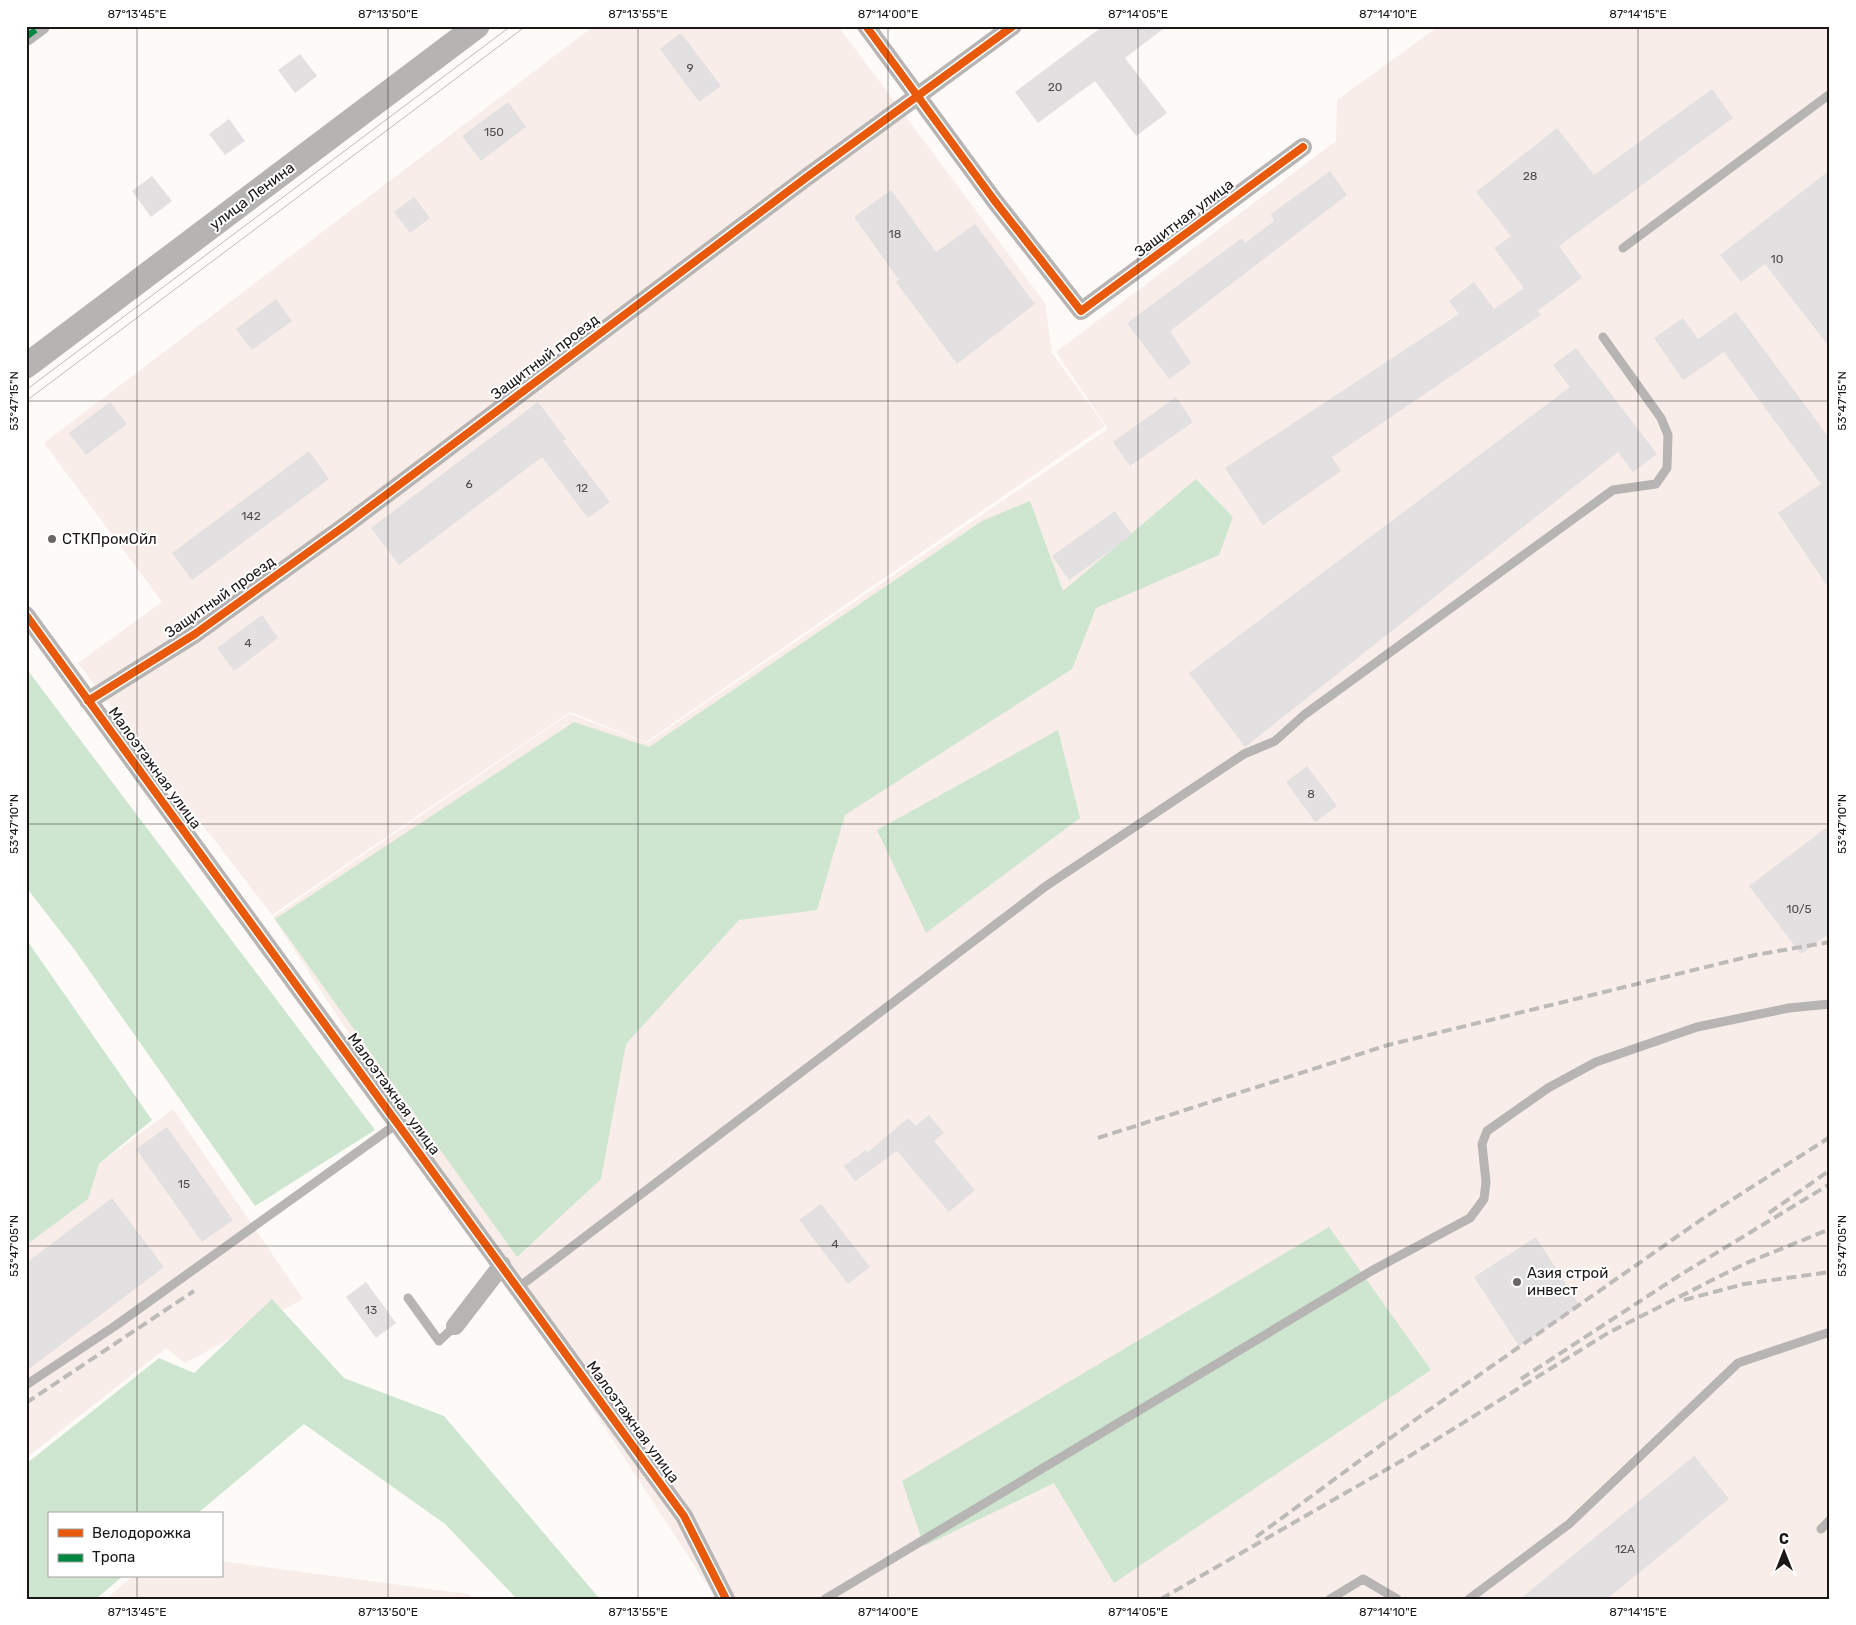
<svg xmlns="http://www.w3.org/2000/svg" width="1856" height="1625" viewBox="0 0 1856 1625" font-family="Rubik,sans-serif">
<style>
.built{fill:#f8ede8}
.forest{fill:#cee6cf}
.building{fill:#e2e0e1}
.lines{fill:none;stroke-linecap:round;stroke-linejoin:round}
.service{stroke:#b6b5b4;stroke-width:9}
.minor{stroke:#b6b5b4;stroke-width:18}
.secondary{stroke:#b6b4b2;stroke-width:25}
.tram{stroke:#bdbbba;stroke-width:1}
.rail{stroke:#bdbbba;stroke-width:4;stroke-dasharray:10 5;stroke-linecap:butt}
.quiet{stroke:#00873e;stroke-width:6;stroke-dasharray:12 6;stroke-linecap:butt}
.cycleway-casing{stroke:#fff;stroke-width:11}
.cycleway{stroke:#e8590c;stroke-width:8}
.ticks{fill:none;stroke:#1b1716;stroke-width:1;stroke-opacity:0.45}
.poi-dot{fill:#6a6665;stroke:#fff;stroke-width:2}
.labels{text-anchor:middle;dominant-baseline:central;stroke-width:4;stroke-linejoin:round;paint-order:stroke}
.number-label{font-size:12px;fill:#504c4c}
.street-label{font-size:15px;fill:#1b1716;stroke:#fff}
.poi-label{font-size:15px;fill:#1b1716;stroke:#fff;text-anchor:start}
.neatline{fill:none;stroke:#1b1716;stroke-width:2}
.ticks-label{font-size:12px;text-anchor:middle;fill:#1b1716}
</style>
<rect width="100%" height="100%" fill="#fdfaf8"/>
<path class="built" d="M594,26H838L1045,303L1052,353L1105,426L646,742L570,712L272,915L78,663L162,602L44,443Z
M1439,26H1830V1599H716L273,917L569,714L647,743L1108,429L1056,352L1336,141L1337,100Z
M173,1109L303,1299L185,1363L166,1348L26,1458V1223L79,1179Z
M221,1561L468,1594L474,1599H106L133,1576H221Z"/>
<path class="forest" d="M1196,479L1233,517L1219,555L1096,608L1072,669L845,815L817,910L739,920L626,1044L601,1179L517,1257L275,919L574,722L649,747L982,521L1030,501L1063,591Z
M26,668L375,1130L255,1206L74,949L26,887Z
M1058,730L1080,818L926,933L877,830Z
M26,939L152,1120L99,1164L88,1199L26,1245Z
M1329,1227L1431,1370L1114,1583L1054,1483L924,1546L902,1481Z
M272,1299L344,1378L444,1416L600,1599H517L445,1524L304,1424L197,1514H49V1576H123L96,1599H26V1464L159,1358L194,1373Z"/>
<path class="building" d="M1103,26H1167L1125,58L1167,113L1136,136L1095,81L1038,123L1015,92Z
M681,33L721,86L699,102L660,49Z
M300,54L317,76L295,93L278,70Z
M1712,89L1733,118L1559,246L1582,278L1537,311L1541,315L1332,457L1341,471L1263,525L1225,468L1459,314L1449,301L1474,282L1494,309L1524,288L1494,248L1511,236L1476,192L1557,128L1594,175Z
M508,102L526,127L481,161L462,136Z
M229,119L245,141L225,155L209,134Z
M1830,170V348L1765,264L1741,282L1720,255Z
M1330,171L1347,195L1170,331L1191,363L1169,379L1127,323L1242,238L1245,243L1274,221L1271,214Z
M152,176L172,201L151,217L132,191Z
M891,190L936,252L975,224L1035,304L957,364L896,282L899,280L854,217Z
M414,197L430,218L410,233L394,212Z
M276,299L292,321L252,350L236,329Z
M1736,312L1830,439V590L1778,513L1821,484L1724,352L1683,380L1654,338L1683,318L1698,339Z
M1576,348L1657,454L1633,472L1618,452L1245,747L1189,673L1570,387L1553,365Z
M1176,397L1193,422L1130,466L1113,442Z
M110,402L127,424L86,455L69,433Z
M538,402L566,439L563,441L610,502L588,518L542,457L399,565L371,528Z
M309,451L329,479L192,580L172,553Z
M1115,511L1132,535L1069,580L1052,556Z
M262,615L278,638L234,671L217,648Z
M1307,766L1337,806L1315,822L1286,782Z
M1830,825V933L1801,954L1749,886Z
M929,1115L944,1133L934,1141L975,1190L949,1212L897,1151L855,1181L844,1166L866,1150L867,1153L908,1118L916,1126Z
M167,1127L233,1220L202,1242L136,1149Z
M112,1198L164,1267L26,1371V1263Z
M821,1204L870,1267L848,1284L799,1220Z
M1536,1237L1580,1306L1519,1346L1474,1277Z
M366,1282L396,1323L376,1338L346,1297Z
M1694,1456L1729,1499L1607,1599H1520Z"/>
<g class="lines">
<path class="service" d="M1623,248L1830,94
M519,1287L1046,886L1244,754L1275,741L1304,715L1613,490L1656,484L1667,468L1668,435L1661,418L1603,337
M408,1298L439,1341L455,1326
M26,1385L115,1326L398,1123
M1821,1529L1830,1520
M825,1599L1373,1270L1470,1218L1484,1199L1486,1182L1482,1144L1487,1131L1548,1088L1596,1062L1697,1027L1789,1008L1830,1004
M1330,1599L1363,1579L1397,1599
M1469,1599L1569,1524L1738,1363L1830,1332"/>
<path class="minor" d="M866,26L994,200L1081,311L1303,147
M26,37L41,26
M26,615L684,1516L726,1599
M88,701L195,634L346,525L807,177L1013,26
M455,1326L502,1265"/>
<path class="secondary" d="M26,366L477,26"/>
<path class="tram" d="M26,390L511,26
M26,401L526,26"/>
<path class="rail" d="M1098,1138L1388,1045L1755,955L1830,942
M1769,1213L1830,1170
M1684,1300L1744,1284L1830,1272
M1521,1379L1680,1275L1830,1184
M26,1403L194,1291
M1256,1537L1419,1417L1705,1217L1830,1137
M1161,1599L1408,1457L1608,1333L1744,1264L1830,1229"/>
<path class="quiet" d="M26,37L41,26"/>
<defs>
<path id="cycleway" d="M866,26L994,200L1081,311L1303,147
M26,615L684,1516L726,1599
M88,701L195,634L346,525L807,177L1013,26"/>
</defs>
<use href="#cycleway" class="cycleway-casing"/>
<use href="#cycleway" class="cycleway"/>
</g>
<path class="ticks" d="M137,26V1514M388,26V1599M638,26V1599M888,26V1599M1138,26V1599M1388,26V1599M1638,26V1599M26,401H1830M26,824H1830M26,1246H1830M137,1576V1599"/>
<g class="poi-dot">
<circle cx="52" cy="539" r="5"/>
<circle cx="1517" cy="1282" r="5"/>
</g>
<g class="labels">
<g class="number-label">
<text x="690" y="68">9</text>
<text x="1055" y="87">20</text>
<text x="494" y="132">150</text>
<text x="1530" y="176">28</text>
<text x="895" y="234">18</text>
<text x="1777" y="259">10</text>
<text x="469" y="484">6</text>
<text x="582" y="488">12</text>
<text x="251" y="516">142</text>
<text x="248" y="643">4</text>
<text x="1311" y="794">8</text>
<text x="1799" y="909">10/5</text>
<text x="184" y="1184">15</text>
<text x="835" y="1244">4</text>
<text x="371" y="1310">13</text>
<text x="1625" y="1549">12А</text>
</g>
<g class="street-label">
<text transform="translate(252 196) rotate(-37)">улица Ленина</text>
<text transform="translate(1184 218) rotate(-37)">Защитная улица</text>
<text transform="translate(545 357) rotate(-37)">Защитный проезд</text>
<text transform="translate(220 597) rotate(-35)">Защитный проезд</text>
<text transform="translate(155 768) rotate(54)">Малоэтажная улица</text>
<text transform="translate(394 1094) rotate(54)">Малоэтажная улица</text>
<text transform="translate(633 1422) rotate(54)">Малоэтажная улица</text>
</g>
<g class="poi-label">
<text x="62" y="539">СТКПромОйл</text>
<text x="1527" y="1273">Азия строй<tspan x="1527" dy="17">инвест</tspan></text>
</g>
</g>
<rect width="1856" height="1625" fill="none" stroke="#ffffff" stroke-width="55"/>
<rect x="48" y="1512" width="175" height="65" fill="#ffffff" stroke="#a4a2a2"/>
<rect x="58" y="1529" width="25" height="8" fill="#e8590c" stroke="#a4a2a2"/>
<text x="92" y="1538" font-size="15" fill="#1b1716">Велодорожка</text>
<rect x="58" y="1554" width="25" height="8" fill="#00873e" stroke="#a4a2a2"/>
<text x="92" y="1562" font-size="15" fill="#1b1716">Тропа</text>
<g transform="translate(1784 1552)" stroke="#ffffff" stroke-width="4" paint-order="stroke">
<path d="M0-4L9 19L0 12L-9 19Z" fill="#1b1716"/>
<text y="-8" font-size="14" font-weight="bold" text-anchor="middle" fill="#1b1716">С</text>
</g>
<rect x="28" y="28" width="1800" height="1570" class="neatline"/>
<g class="ticks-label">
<text x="137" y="18">87°13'45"E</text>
<text x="388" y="18">87°13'50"E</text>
<text x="638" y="18">87°13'55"E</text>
<text x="888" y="18">87°14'00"E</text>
<text x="1138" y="18">87°14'05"E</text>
<text x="1388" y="18">87°14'10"E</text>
<text x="1638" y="18">87°14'15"E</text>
<text transform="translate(14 401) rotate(-90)" y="4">53°47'15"N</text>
<text transform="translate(1842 401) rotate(-90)" y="4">53°47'15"N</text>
<text transform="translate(14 824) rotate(-90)" y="4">53°47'10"N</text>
<text transform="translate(1842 824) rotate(-90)" y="4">53°47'10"N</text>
<text transform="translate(14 1246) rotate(-90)" y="4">53°47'05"N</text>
<text transform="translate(1842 1246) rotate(-90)" y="4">53°47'05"N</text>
<text x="137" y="1616">87°13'45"E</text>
<text x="388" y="1616">87°13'50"E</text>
<text x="638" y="1616">87°13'55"E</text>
<text x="888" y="1616">87°14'00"E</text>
<text x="1138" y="1616">87°14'05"E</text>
<text x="1388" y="1616">87°14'10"E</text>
<text x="1638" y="1616">87°14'15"E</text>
</g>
</svg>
